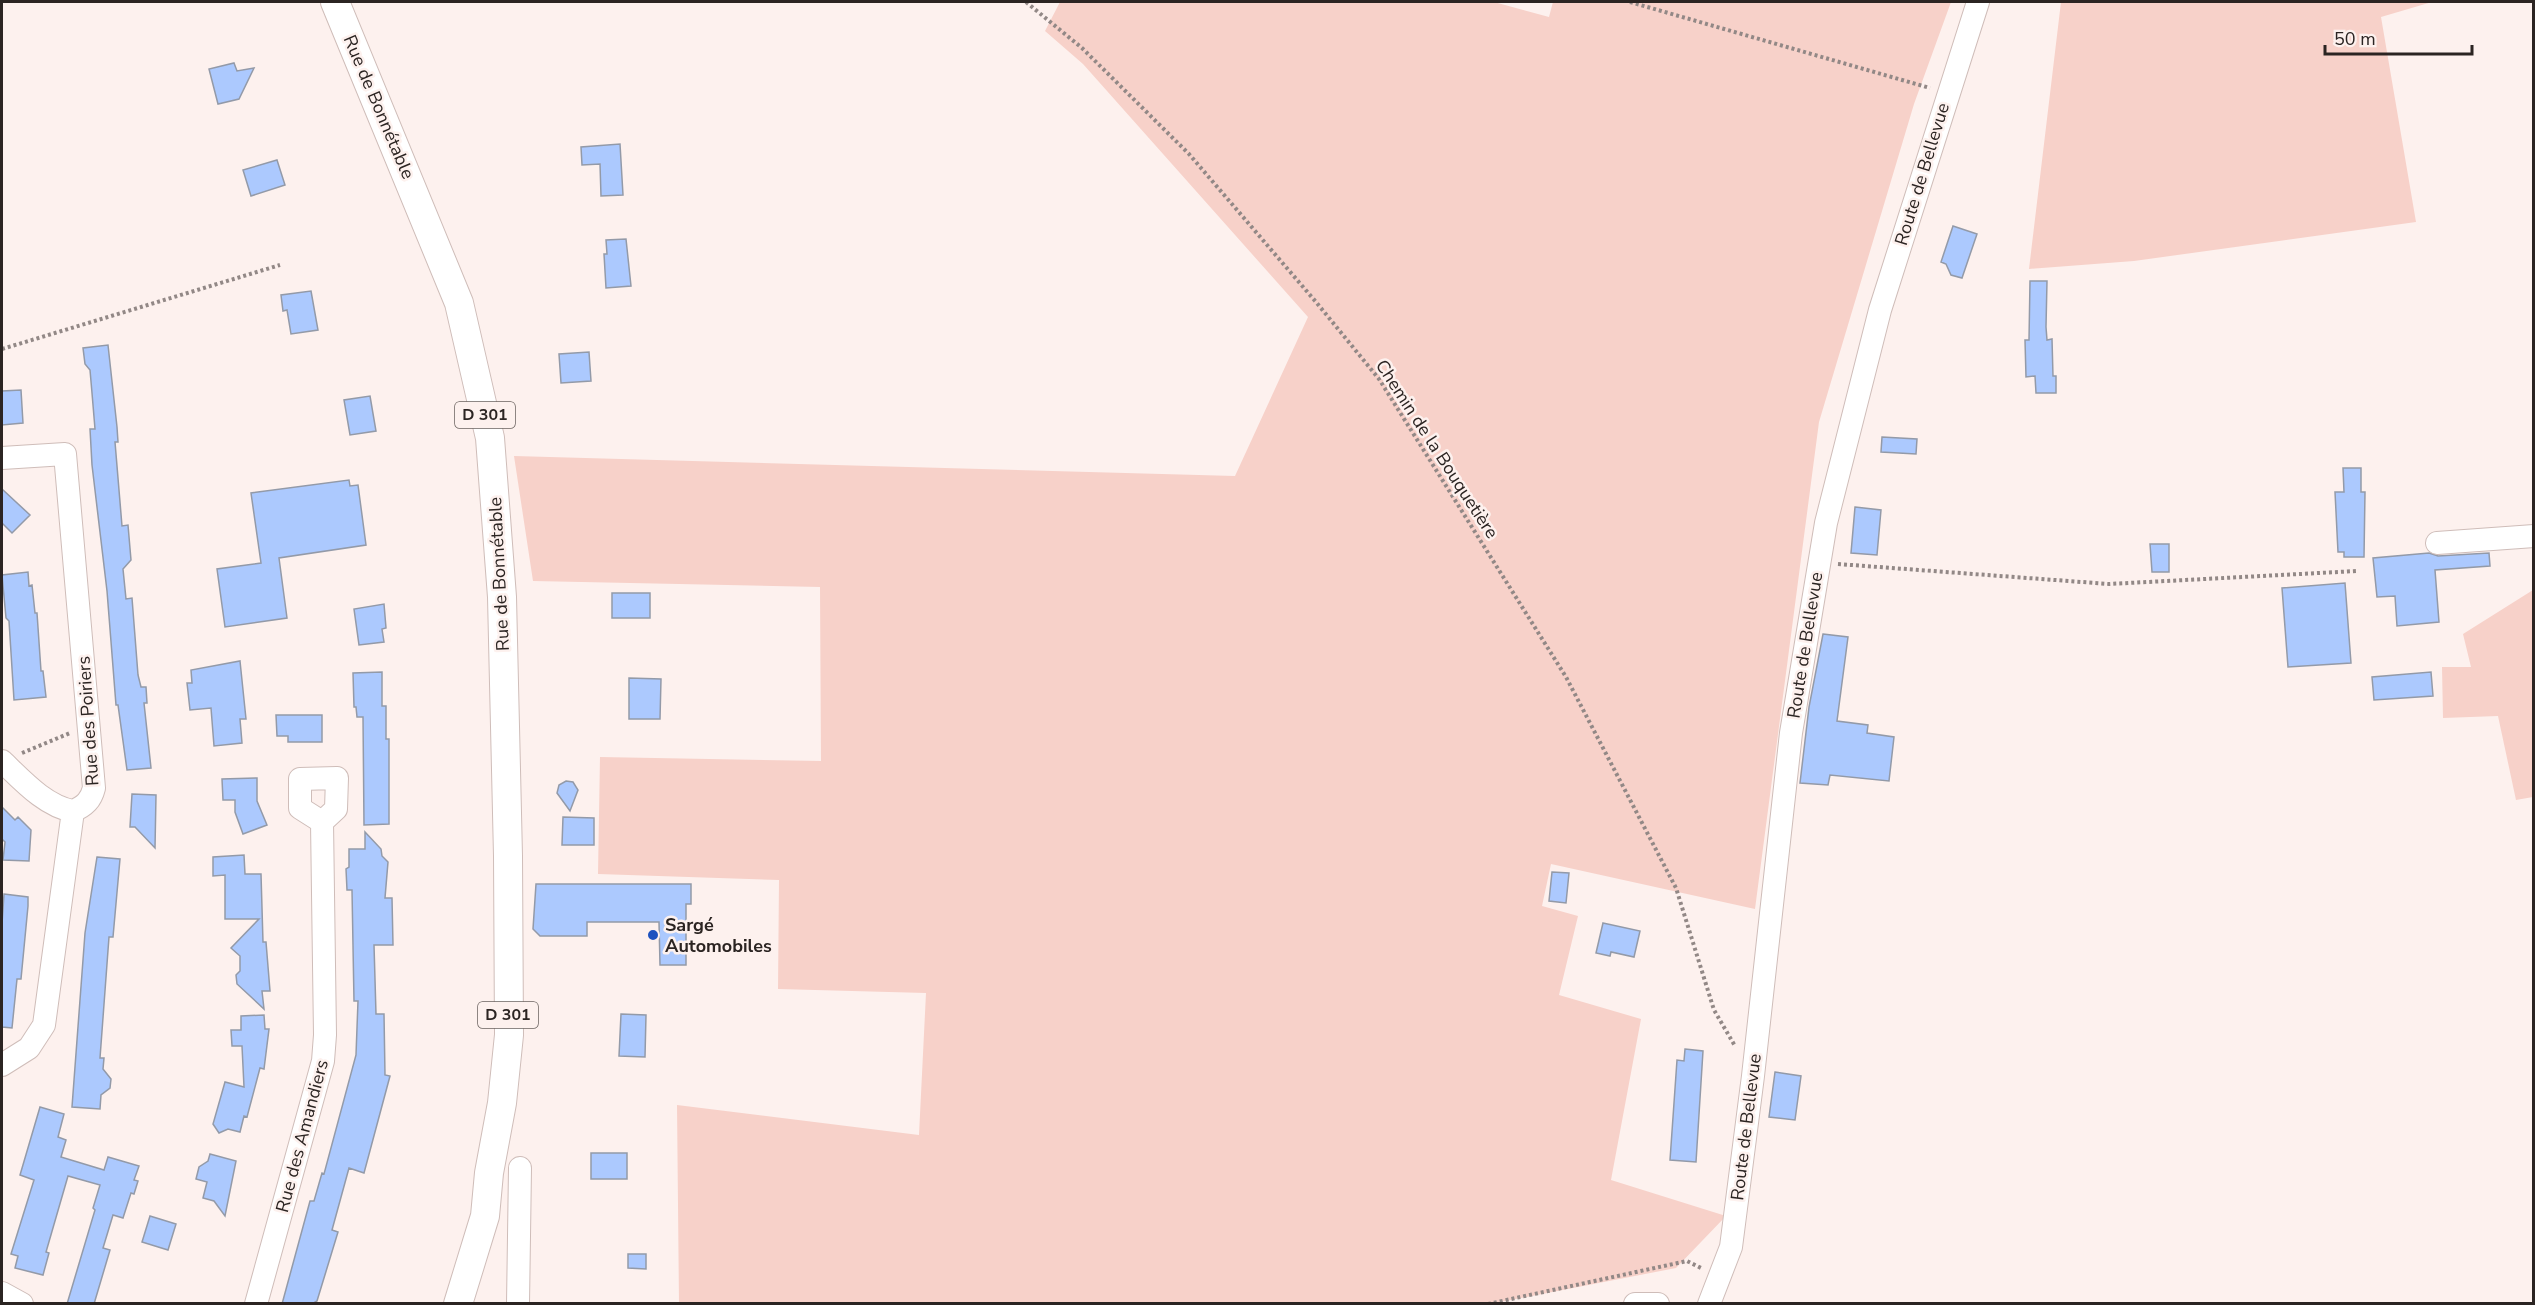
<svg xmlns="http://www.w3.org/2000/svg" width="2535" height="1305" viewBox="0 0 2535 1305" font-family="'Nunito Sans',sans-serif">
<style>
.green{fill:#f7d1c9}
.building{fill:#acc9fe;stroke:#939aa8;stroke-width:1.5}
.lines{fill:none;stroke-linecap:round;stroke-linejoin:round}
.minor-casing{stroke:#cfbdb9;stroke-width:24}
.major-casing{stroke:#cfbdb9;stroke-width:30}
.path{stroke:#928886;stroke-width:4;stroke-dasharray:3 3;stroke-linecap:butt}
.minor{stroke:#fff;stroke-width:22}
.major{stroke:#fff;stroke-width:28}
.poi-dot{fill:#1e52bf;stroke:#fdf1ee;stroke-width:2}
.labels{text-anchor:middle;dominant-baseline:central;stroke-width:5;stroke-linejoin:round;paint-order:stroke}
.shield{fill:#fdf1ee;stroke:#6a625f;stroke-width:1.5}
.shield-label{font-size:16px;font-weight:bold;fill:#2b2422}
.street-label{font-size:18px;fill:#2b2422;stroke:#fdf1ee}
.poi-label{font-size:18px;font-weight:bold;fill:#2b2422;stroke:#fdf1ee;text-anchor:start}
</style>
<rect width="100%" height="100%" fill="#fdf1ee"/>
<path class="green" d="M1060,2H1494L1549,17L1553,2H1951L1914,104L1819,422L1755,909L1551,864L1542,906L1578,916L1559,995L1641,1019L1611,1180L1726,1216L1676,1268L1490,1304L679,1303L677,1105L919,1135L926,993L778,989L779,880L598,874L600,757L821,761L820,587L533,581L514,456L1235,476L1308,317L1083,64L1045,31Z
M2061,2H2432L2381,17L2416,222L2134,261L2029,269Z
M2533,590V797L2516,800L2498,716L2443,718L2442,667H2471L2463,634Z"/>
<path class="building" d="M234,63L237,71L254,68L239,99L218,104L209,69Z
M620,144L623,195L601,196L600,164L582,165L581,147Z
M277,160L285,185L251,196L243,170Z
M1953,226L1977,234L1962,278L1951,275L1946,264L1941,262Z
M626,239L631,286L606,288L604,254H607L606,240Z
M2030,281H2047L2046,327L2047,340L2052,339L2053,376H2056V393H2036L2035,376L2026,377L2025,340H2029Z
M311,291L318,330L291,334L287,310L283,311L281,295Z
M108,345L117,427L118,442H115L122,526L128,525L131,560L123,569L126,599L132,598L138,675L141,687H146L147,703H144L151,768L127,770L118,705H116L107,591L92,465L90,429H95L92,393L90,370L85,364L83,348Z
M589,352L591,381L561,383L559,354Z
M21,390L23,423L2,425V391Z
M370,396L376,431L350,435L344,400Z
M1882,437L1917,439L1916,454L1881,452Z
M2343,468H2361V492H2365L2364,557H2344V552H2338L2335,492H2344Z
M349,480L350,486L358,485L366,545L279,558L287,618L225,627L217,569L261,563L251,493Z
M2,489L30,515L12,533L2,523Z
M1855,507L1881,510L1877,555L1851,553Z
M2150,544H2169V572H2152Z
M2429,553L2438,556L2489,553L2490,566L2435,570L2439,622L2397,626L2395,596L2377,597L2373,558Z
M28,572L29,586L32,585L35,613H37L41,671H43L46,697L14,700L9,621L6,618L2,575Z
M2345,583L2351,663L2288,667L2282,588Z
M612,593H650V618H612Z
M384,604L386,628L382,629L384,642L359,645L354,609Z
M1823,634L1848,637L1837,721L1868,725L1867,733L1894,737L1889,781L1830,775L1828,785L1800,783L1809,707Z
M240,661L246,719H240L242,743L214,746L211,708L190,710L187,683H192L191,670Z
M382,672V706H386V739H389V824L364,825L363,717H357L356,707H354L353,673Z
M2431,672L2433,696L2374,700L2372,677Z
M629,678L661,679L660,719H629Z
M276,715H322V742H288V736H277Z
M257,778V801L267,825L243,834L235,812V800H223L222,779Z
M566,781L573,782L578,790L570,811L557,793L559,785Z
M132,794L156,795L155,848L135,827H130Z
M2,807L15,820L18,817L31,830L29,861L3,860L5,842L2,839Z
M563,817L594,818V845H562Z
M365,832L381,849L382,856L388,862L385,898H392L393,945H374L376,1014H384L385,1075L390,1076L364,1173L349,1168L332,1230L338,1232L317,1301L312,1304H282L310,1201H314L322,1173L324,1174L356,1055L358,1001H354L352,890H347L346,869L349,867V849H365Z
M244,855L245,874H261L263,942H266L270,991H262L264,1009L237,984L236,975L240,971V956L231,948L259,919H225V875L213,876V857Z
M97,857L120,859L113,937H109L100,1058H104L103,1069L111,1079L110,1088L101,1095L100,1109L72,1107L85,933Z
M1552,872L1569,873L1566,903L1549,901Z
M536,884H691V904H686V965H660L659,922H587V936H540L533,929Z
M4,894L28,897V906L21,979H17L12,1028L2,1027V924Z
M1603,923L1640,931L1634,957L1611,952L1610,956L1596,953Z
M621,1014L646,1015L645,1057L619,1056Z
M264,1015L265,1029H269L264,1069L260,1068L247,1117L244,1116L240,1132L228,1129L219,1133L213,1124L225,1082L244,1087L242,1046H232L231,1030H241V1016Z
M1685,1049L1703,1051L1696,1162L1670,1160L1677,1060L1684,1061Z
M1775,1072L1801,1076L1795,1120L1769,1117Z
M40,1107L64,1114L58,1137L66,1140L61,1157L104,1170L108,1157L139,1166L134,1180L138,1181L134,1194L131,1193L123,1218L113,1215L103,1248L110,1250L94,1304H67L95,1210L93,1208L100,1185L68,1176L46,1252L49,1253L43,1275L15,1268L18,1256L11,1254L34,1180L20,1175Z
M591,1153H627V1179H591Z
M210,1154L236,1161L225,1216L214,1201L203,1198L207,1182L196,1179L199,1167L208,1161Z
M150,1216L176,1224L168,1250L142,1242Z
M628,1254H646V1269L628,1268Z"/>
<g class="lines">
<defs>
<path id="minor" d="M2,458L65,454L94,788C91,800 85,806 73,811L44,1025L29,1048L2,1065
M2437,543L2534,536
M2,761C22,780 45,806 73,811
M2,1293L22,1304
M256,1304L323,1061L325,1035L322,822L336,809L337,778L300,779V808L322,822
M518,1304L520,1168
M1635,1304H1658
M1709,1304L1731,1247L1753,1076L1791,733L1826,523L1880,310L1978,2"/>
<path id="major" d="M335,2L459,303L490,438L502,597L508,856L509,1035L502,1103L489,1173L485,1216L458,1304"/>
</defs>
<use href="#minor" class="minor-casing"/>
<use href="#major" class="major-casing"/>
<path class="path" d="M1026,2L1082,48L1189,154L1316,302L1379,379L1566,677L1676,888L1714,1010L1735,1046
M1630,2L1930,88
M2,349L280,265
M1838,564L2109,584L2357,571
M22,753L70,733
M1488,1304L1687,1261L1703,1269"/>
<use href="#minor" class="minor"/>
<use href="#major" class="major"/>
</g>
<circle class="poi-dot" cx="653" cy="935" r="6"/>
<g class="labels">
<g class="shield">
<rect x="455" y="402" width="60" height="26" rx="4.5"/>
<rect x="478" y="1002" width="60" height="26" rx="4.5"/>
</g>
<g class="shield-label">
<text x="485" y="415">D 301</text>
<text x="508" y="1015">D 301</text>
</g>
<g class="street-label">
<text transform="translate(379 107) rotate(67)">Rue de Bonnétable</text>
<text transform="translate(1922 174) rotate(-73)">Route de Bellevue</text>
<text transform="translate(1437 449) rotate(57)">Chemin de la Bouquetière</text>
<text transform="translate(499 574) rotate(-93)">Rue de Bonnétable</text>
<text transform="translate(1805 645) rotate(-81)">Route de Bellevue</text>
<text transform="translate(88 721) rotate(-94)">Rue des Poiriers</text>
<text transform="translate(1746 1127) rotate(-83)">Route de Bellevue</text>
<text transform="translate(302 1136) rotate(-75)">Rue des Amandiers</text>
</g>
<g class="poi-label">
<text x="665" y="925">Sargé<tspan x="665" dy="21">Automobiles</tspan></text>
</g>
</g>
<rect width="2535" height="1305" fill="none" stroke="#2b2422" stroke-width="6"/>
<path d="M2325 45v9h147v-9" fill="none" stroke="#2b2422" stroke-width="3"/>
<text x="2334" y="45" font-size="18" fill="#2b2422" stroke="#fdf1ee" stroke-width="4.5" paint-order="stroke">50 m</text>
</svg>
